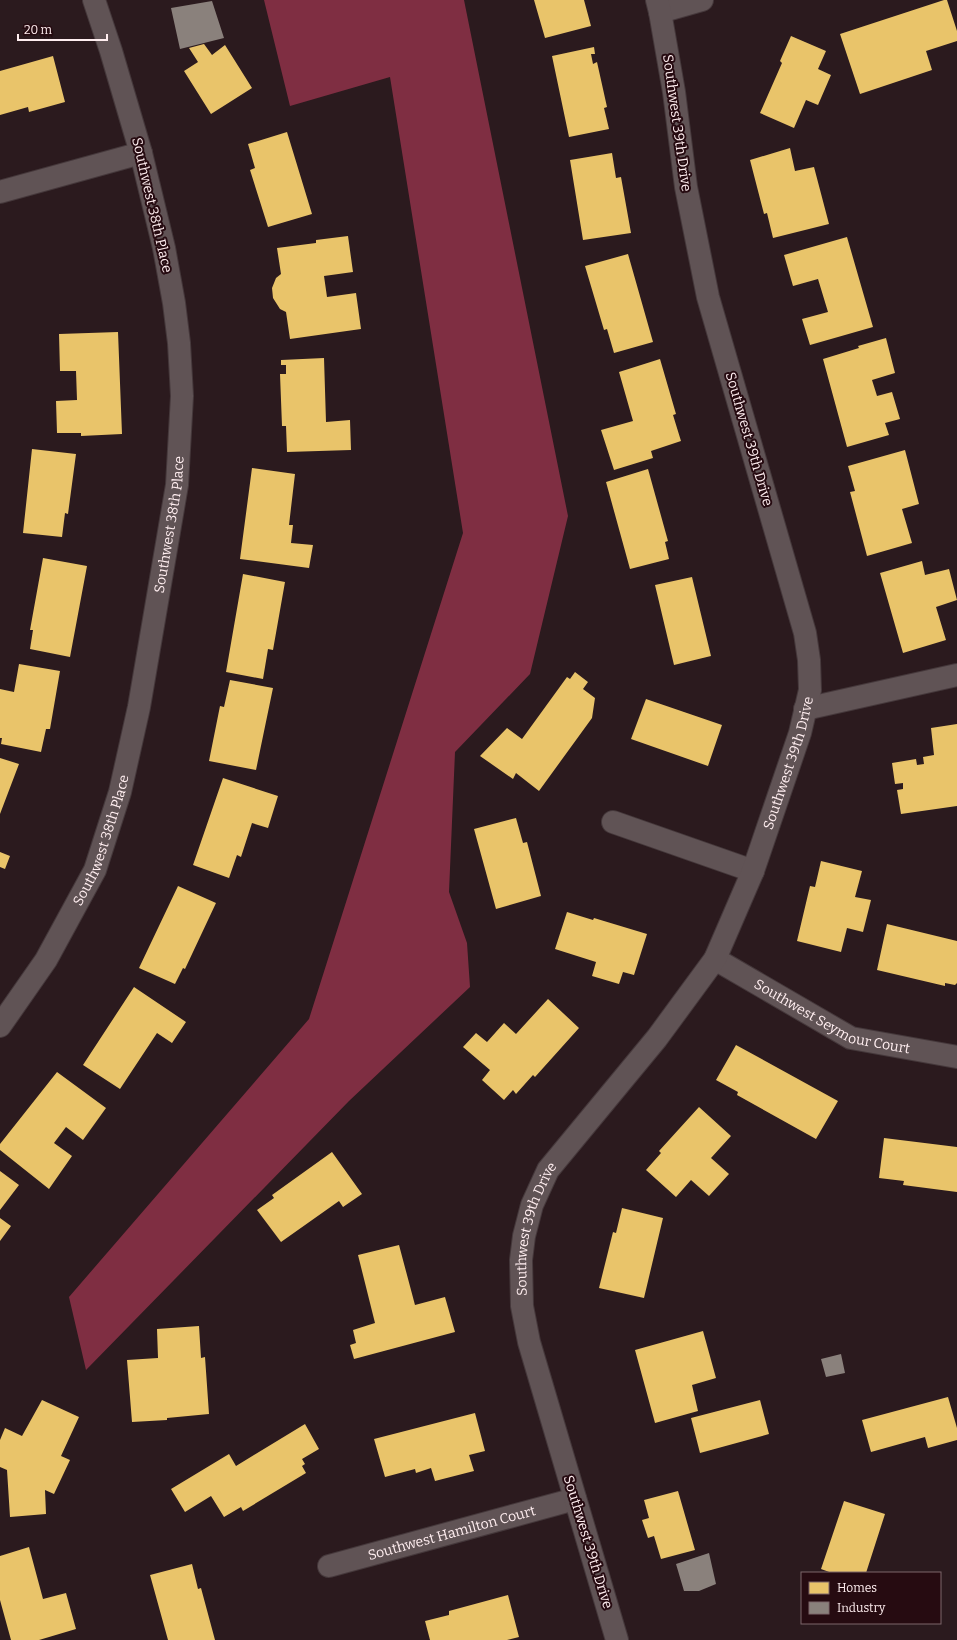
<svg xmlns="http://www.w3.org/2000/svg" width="957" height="1640" viewBox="0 0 957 1640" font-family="Bitter,serif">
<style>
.forest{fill:#7f2e42}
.homes{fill:#e9c46a}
.industry{fill:#8a817c}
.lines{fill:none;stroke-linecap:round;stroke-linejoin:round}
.minor-casing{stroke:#45383b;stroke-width:24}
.minor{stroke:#605355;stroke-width:22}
.labels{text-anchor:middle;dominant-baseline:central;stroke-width:4;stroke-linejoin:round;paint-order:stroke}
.street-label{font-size:14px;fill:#ffeef0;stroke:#260b11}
</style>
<rect width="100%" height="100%" fill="#2b1a1e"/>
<path class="forest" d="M264,0H464L568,516L530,674L455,752L449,892L467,943L470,987L349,1101L86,1370L69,1297L309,1019L463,533L390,77L290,106Z"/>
<path class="homes" d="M534,0H584L591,26L545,38Z
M944,0H947L957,31V41L926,51L932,70L860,94L840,34Z
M791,36L826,51L818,69L831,75L818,105L806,100L794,128L760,113L782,63L780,61Z
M204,44L212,55L225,45L252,88L211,114L184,71L198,62L189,48Z
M594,47L595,54H591L593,64L597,62L607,107L604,108L609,129L569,137L552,56Z
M53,56L65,102L29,112L28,107L0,115V71Z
M287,132L312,214L268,227L250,170L255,168L248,144Z
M790,148L795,171L814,167L829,224L773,238L767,213L764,214L750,160Z
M612,153L616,178L621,177L631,233L583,240L570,160Z
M348,236L353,272L324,276L327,297L356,293L361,329L290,339L286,312L280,309L273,298L272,288L276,278L281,274L277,248L316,243V240Z
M847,237L873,327L810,345L802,319L828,312L818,279L793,286L784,255Z
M628,254L653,342L614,353L607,329L604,330L585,266Z
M118,332L122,434L81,436V433H57L56,401L77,400L76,371H60L59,334Z
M886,338L895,373L872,380L877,396L892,392L900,419L885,423L889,435L847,447L823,359L859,348L858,346Z
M324,358L326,422L350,420L351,450L287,452L286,426H282L280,374H286V365H281V360Z
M660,359L676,414L673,415L681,441L651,451L653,458L614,470L601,430L633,421L619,372Z
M32,449L76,454L68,514L65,513L62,537L23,533Z
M905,450L919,504L902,509L912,543L867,556L850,492L855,491L848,466Z
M252,468L295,474L289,525H293L291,543L313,545L309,568L240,559Z
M648,469L668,541L665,542L669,559L630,569L606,482Z
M43,558L87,566L70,657L30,649L33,630H30Z
M922,561L925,575L949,569L957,600L936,607L946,640L903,653L880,573Z
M243,574L285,582L273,650L268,649L263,679L226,672Z
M692,577L711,656L674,665L655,585Z
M19,664L60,671L50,729H46L41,752L1,744L2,738H0V689L14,692Z
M575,672L588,682L583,689L595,698L592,718L539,791L516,773L513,779L480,756L507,728L522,739L567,677L570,679Z
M230,680L273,688L256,770L209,761L220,706L224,707Z
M646,699L722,725L708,766L631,739Z
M957,724V806L901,814L897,790L903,789V783L895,784L892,763L916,759L917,765L924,764L923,757L934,755L931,728Z
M0,758L19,764L0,814Z
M223,778L278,796L268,828L252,823L241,857L237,855L229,878L193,865Z
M516,818L523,843L527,842L541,896L496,909L474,829Z
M0,852L10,856L5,869L0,867Z
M821,861L862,871L855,897L871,900L863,932L847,928L841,952L797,941L810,886L815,887Z
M178,886L216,903L185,969L183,968L175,984L139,968Z
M567,912L593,920L594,918L647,934L634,975L623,972L619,984L592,976L596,962L555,949Z
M887,924L957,941V983L955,985L945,983V986L877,970Z
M134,987L186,1022L172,1043L157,1033L120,1089L83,1065Z
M548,999L579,1028L535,1077L533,1075L516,1094L513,1090L504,1100L482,1080L490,1070L463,1047L476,1033L487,1042L504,1023L516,1034Z
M736,1045L838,1101L816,1139L737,1095L738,1092L716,1080Z
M57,1072L106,1108L83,1140L66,1127L54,1143L72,1156L49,1189L0,1150V1144Z
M699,1107L731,1136L711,1158L729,1174L709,1196L691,1180L676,1197L646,1170L661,1153L659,1151Z
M884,1138L957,1147V1192L903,1185L904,1181L879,1178Z
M332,1152L362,1194L343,1207L339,1201L281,1242L257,1210L274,1198L272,1195Z
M0,1171L19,1185L0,1210Z
M622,1208L663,1218L644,1298L599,1288L613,1232L616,1233Z
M0,1218L11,1226L0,1241Z
M399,1245L415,1305L445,1297L455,1332L354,1359L350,1345L356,1343L353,1330L375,1323L358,1255Z
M199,1326L201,1358L205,1357L209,1414L167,1418V1420L132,1422L127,1360L158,1358L157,1329Z
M703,1331L716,1378L692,1385L698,1411L655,1423L635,1350Z
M948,1397L957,1428V1440L928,1448L925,1437L871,1452L862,1420Z
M42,1400L79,1417L61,1456L70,1460L54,1494L45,1490L46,1514L10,1517L7,1470L0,1467V1440L5,1428L22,1436Z
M760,1400L769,1434L700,1453L691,1418Z
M475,1413L485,1451L469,1455L474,1471L435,1481L431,1468L416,1473L415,1469L385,1477L374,1439Z
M305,1424L319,1449L302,1459L305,1464L302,1466L306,1473L243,1511L241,1507L224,1517L211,1496L185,1512L171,1489L229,1454L236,1466Z
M678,1491L695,1550L661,1559L654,1536L648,1538L642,1520L649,1518L644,1500Z
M844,1501L885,1514L866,1573H832L821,1569Z
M29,1547L43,1599L66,1593L76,1629L39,1640H11L0,1600V1556Z
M192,1564L198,1589L201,1588L215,1640H168L150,1575Z
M508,1595L519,1637L507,1640H430L425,1621L449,1615V1611Z"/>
<path class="industry" d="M212,1L224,38L180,49L171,8Z
M841,1354L845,1373L826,1377L821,1359Z
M709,1553L716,1584L699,1591H684L676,1564Z"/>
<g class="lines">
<defs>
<g id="minor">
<path d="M660,12L702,0"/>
<path d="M0,192L141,153"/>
<path d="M805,709L957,675"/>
<path d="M613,822L753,871"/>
<path id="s1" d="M715,959L851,1038L957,1057"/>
<path id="s2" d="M0,1026L46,960L95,870L120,792L139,707L177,485L182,396L179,343L174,303L164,248L141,153L111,51L94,0"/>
<path id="s3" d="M329,1566L575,1499"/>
<path id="s4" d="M617,1640L529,1342L522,1306L521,1260L524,1236L532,1205L548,1170L657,1038L715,959L753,871L800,733L810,690L809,660L805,633L708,297L686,187L674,92L660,12L657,0"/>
</g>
</defs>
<use href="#minor" class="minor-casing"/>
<use href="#minor" class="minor"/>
</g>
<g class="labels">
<g class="street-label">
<text transform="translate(677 123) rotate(82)">Southwest 39th Drive</text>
<text transform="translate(152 205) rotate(77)">Southwest 38th Place</text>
<text transform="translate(749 439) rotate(74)">Southwest 39th Drive</text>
<text stroke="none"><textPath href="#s2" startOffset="537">Southwest 38th Place</textPath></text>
<text stroke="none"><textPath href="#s4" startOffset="967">Southwest 39th Drive</textPath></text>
<text stroke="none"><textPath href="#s2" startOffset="213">Southwest 38th Place</textPath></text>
<text stroke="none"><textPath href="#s1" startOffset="132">Southwest Seymour Court</textPath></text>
<text stroke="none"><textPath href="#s4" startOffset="427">Southwest 39th Drive</textPath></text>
<text stroke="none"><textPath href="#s3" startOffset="127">Southwest Hamilton Court</textPath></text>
<text transform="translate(588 1542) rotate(73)">Southwest 39th Drive</text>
</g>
</g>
<rect x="801" y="1572" width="140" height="52" fill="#260b11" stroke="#7d666a"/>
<rect x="809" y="1582" width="20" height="12" fill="#e9c46a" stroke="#7d666a"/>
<text x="837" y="1592" font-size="12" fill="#ffeef0">Homes</text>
<rect x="809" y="1602" width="20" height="12" fill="#8a817c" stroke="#7d666a"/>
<text x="837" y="1612" font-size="12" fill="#ffeef0">Industry</text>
<path d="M18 34v6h89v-6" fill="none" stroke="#ffeef0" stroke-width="2"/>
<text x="24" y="34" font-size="12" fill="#ffeef0" stroke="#260b11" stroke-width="3" paint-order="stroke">20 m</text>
</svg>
